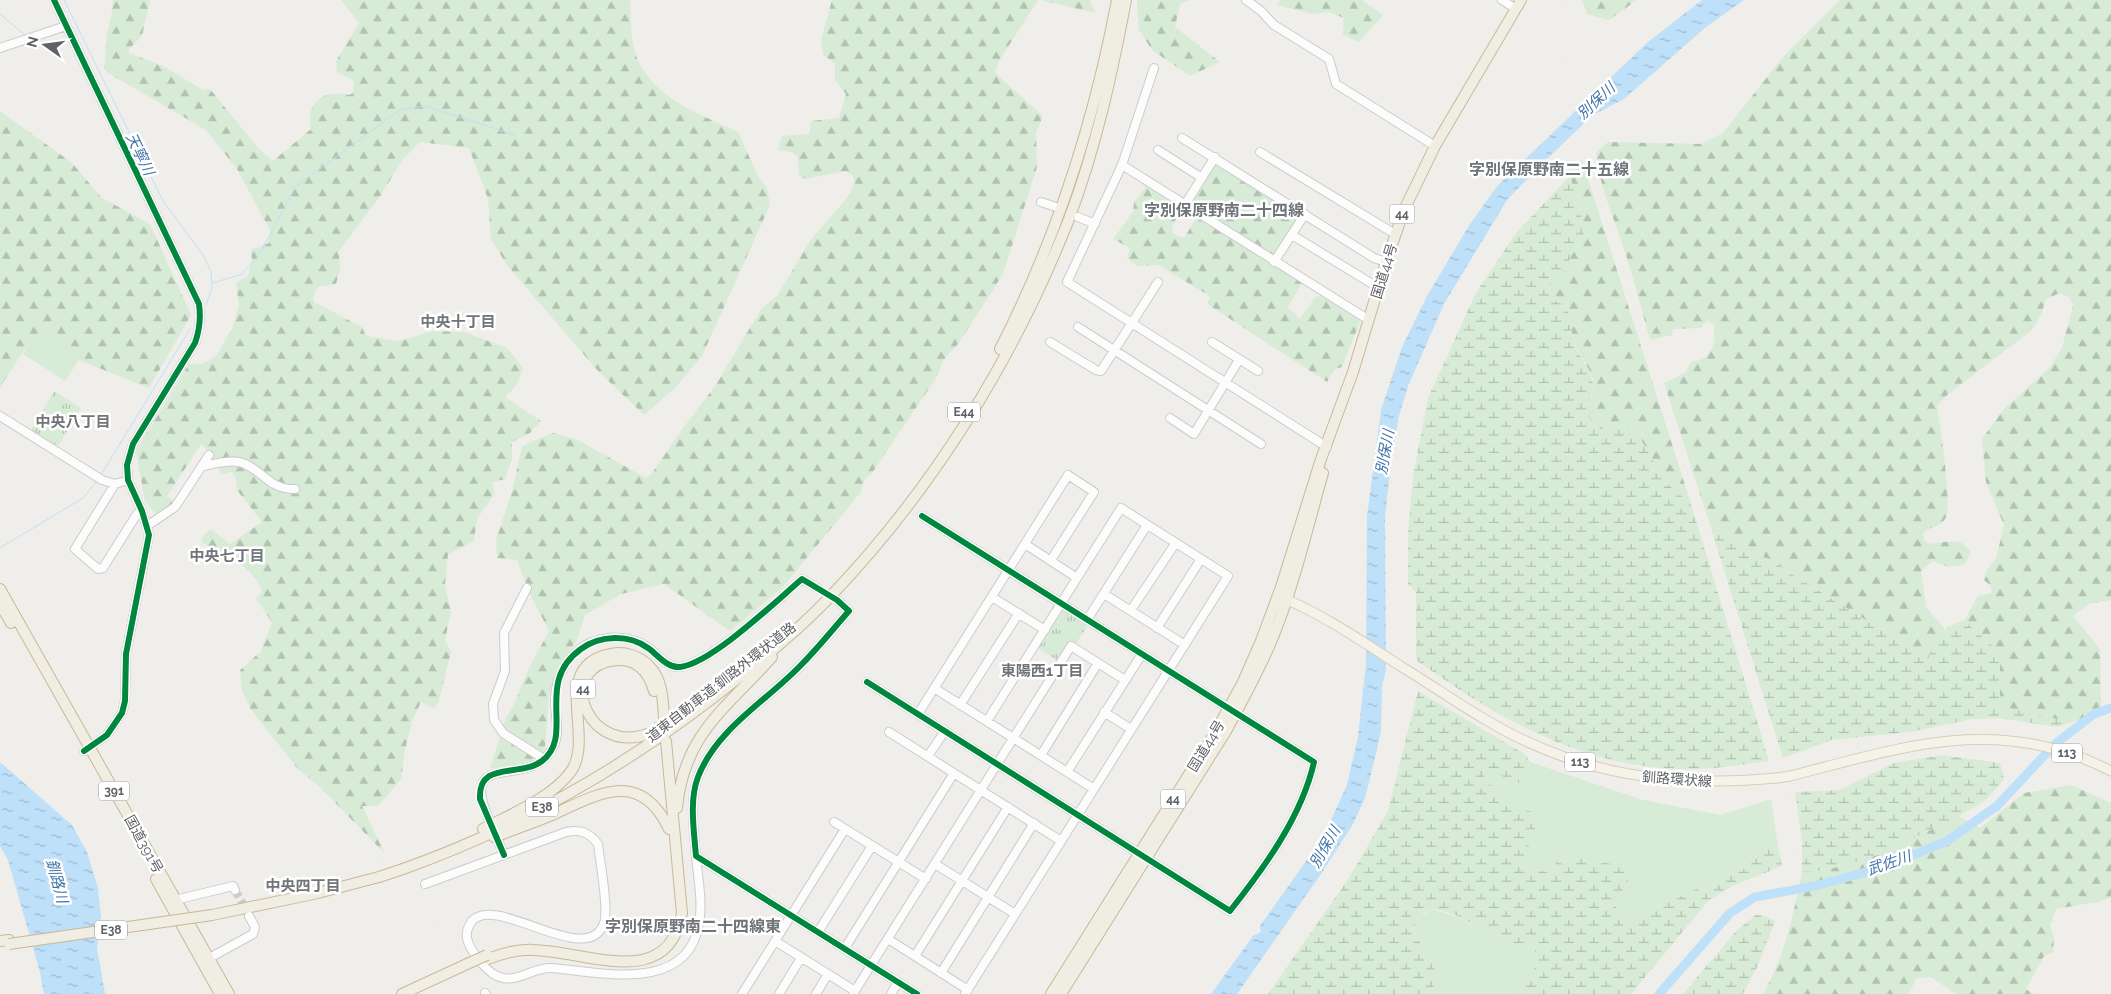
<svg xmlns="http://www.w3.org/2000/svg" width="2111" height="994" viewBox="0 0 2111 994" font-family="Raleway,'Noto Sans JP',sans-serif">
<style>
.grass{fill:#d8ebd6}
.forest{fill:url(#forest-firs)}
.wetland{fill:url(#wetland-marsh)}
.park{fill:url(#park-tufts)}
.water{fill:url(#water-ripples)}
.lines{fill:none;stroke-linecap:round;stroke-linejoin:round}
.stream{stroke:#bfe0f9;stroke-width:1}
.river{stroke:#bfe0f9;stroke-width:9}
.minor-tunnel{stroke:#cbcbca;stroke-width:8;stroke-dasharray:8 4;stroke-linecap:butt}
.highway-tunnel{stroke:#cbcbca;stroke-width:10;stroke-dasharray:10 5;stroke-linecap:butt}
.minor-casing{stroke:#cbcccc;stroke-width:10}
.major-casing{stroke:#d7ceb8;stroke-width:11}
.highway-casing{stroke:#c8b996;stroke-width:12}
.minor{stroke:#fdfcfc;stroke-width:8}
.major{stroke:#f4f2e9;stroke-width:9}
.highway{stroke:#f0ede3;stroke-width:10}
.rail{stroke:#e4e4e4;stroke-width:1;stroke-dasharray:1 6;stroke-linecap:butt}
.major-bridge-casing{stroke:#d7ceb8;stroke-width:11;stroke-linecap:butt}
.highway-bridge-casing{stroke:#c8b996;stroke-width:12;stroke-linecap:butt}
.major-bridge{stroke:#f4f2e9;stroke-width:9}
.highway-bridge{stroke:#f0ede3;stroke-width:10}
.cycleway-casing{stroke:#fff;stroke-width:9}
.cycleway{stroke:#00873e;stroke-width:6}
.labels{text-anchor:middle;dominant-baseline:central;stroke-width:5;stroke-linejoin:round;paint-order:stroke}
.shield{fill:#fff;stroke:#8f9295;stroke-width:1}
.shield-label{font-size:12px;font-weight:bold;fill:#5f6368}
.street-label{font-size:14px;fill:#5f6368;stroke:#fff}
.water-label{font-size:15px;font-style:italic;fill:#4174aa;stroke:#fff}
.neighbourhood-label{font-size:15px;font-weight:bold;fill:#70757a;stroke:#fff}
.quarter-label{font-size:16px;font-weight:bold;fill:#70757a;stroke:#fff}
</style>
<defs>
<pattern id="forest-firs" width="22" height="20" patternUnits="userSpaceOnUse" patternTransform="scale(1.25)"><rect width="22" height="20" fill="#d8ebd6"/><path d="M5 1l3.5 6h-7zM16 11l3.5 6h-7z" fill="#b2c2b1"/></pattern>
<pattern id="wetland-marsh" width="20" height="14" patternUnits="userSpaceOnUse" patternTransform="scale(1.25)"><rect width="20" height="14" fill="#d8ebd6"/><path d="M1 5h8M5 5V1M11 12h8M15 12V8" fill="none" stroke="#b2c2b1"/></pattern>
<pattern id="park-tufts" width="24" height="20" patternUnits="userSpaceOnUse" patternTransform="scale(1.25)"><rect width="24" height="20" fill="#d8ebd6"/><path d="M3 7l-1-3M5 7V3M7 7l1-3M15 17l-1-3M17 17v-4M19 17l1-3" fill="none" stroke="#b2c2b1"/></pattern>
<pattern id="water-ripples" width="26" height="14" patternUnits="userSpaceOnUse" patternTransform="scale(1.25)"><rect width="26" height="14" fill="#bfe0f9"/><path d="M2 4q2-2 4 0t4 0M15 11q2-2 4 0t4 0" fill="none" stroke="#9eb9cd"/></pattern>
</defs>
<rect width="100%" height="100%" fill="#efeeea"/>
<path class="grass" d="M44,334L79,360L65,381L23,354L32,338Z
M1530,762L1643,800L1720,815L1771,799L1778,847L1762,849L1748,867L1685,894L1624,926L1615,905L1634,869L1559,855L1552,874L1522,865L1498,788L1481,781L1488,768L1518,784Z
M1432,910C1461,915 1487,930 1511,948L1526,942L1534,945L1537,964L1519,994H1431L1437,976C1434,968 1432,960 1428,953C1418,935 1410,943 1417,918Z"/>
<path class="forest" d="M113,0H150L142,36L129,49V53L165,67L203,90L210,89L258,148L273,161L311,129C305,101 325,89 349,95L353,93L354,81L337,72L336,61L359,23L341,0H630C631,22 630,48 642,68C661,101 706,117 738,132L758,176L767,188L770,205L702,356L674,389L644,415L598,371L507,265L491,239L488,199L469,148L420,142L402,160L381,195L339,251L340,269L336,284L318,287L313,297L314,302L362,327L366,336L399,341L433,331L464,332L507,348L523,368L516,386L505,397L541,421L530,433L512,442V459L505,479L492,482L495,493L477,519L474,541L448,554L445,585L451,612L445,640L451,652L438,704L434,709L421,702L413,718L405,750L401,779L378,806H362L385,854L319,786L298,769L251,710L242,690L240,670L261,651L272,622L256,599L262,591C254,566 223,554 201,542L204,535L211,529L230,544L262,522L237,490L236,479L232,472L222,474L215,464L207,462L212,454L201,444L167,496L174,502L156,515L145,502L136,451L189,364H203L216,356L232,329L239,306L236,283L248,276L252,259L251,250L269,243L270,230L237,169L206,130L108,73L104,67C107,58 105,53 106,44C107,29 113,15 113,0Z
M832,0H1038L999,61L995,73L1043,116L1036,133L1037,167L1003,274L958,344L942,362L938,375L872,473L864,480L861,492L782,588L730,631L664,584L621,594L585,615L577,640L558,666L549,694L545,749C528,767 515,767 490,768L506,718L515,702L529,668L549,631L530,594L517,560L497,558L496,540L512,492L522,446L553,433L576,439L646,478L653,472L683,428L715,386L762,308L777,296L812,238L848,197L855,182L853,176L846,171L805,179L799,175L798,157L792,152L778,150L782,136L809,134L811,121L839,118L846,94L835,80V64L823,55L821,40Z
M1040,0H1090L1095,13Z
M1137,0H1189L1180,4L1175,27L1220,62L1190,76L1152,50L1139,30Z
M1280,0H1362L1383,15L1359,42L1343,35L1344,18L1329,12L1312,14L1277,5Z
M1582,0H1637L1609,20L1587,14Z
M1840,0H2111V600L2089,604L2073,616L2100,649L2101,706L2077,721L2070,722L1999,706L2000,652L1964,621L1978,596L1992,593L1991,586L1984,580L1987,569L1996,559L2004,525L1986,482L1982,439L2004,409L2049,368L2062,348L2073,305L2069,297L2060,293L2046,299L2041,315L2032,330L1947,395L1937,406C1940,425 1953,507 1945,519C1940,528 1928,526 1923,534L1924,540L1929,544C1947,543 1961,535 1971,553L1964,565L1949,567L1933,561L1921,571L1926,607L1945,629L1928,659L1709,522L1664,383L1685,373L1691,362C1711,360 1717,344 1714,325L1709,321L1703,324L1702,328L1673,329L1672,335L1650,340C1641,308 1633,275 1622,243C1612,213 1599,185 1596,153L1608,142L1701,144L1723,133L1783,57Z
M0,111L72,163L102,198L150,224L191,315L149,388L79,360L44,334L32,338L0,387Z
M1582,160L1691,504L1665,482L1634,428L1598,429C1577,407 1593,405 1594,386C1594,373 1581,358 1576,346C1571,334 1570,320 1567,307L1551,299L1547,290L1550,281L1585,231L1570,176Z
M1216,162L1274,197L1269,207L1286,218L1293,209L1301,215L1271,263L1302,283L1288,307L1300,319L1315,297L1323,296L1361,319L1342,367L1335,369L1327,382L1207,304L1210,296L1158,265L1137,266L1127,258L1130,248L1113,239L1133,212L1134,202L1147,185L1185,210C1178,217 1170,223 1173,234L1184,238L1200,212L1189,204Z
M2071,785L2111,803V897L2102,901L2056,909L2050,924L2054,939L2053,952L2044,956L2026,989L2034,994H1956L1931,977L1917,978L1908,994H1763C1785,957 1794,912 1802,871C1859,868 1908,840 1959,816L1980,828L2024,793Z"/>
<path class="wetland" d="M1570,176L1585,231L1560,277L1550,281L1547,290L1552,299L1567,307C1570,319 1571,333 1575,345C1580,358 1591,370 1593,383C1596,402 1575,407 1598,429L1634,427L1665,482L1691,504L1769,761C1740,765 1708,770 1679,769C1581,767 1493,715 1416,660V592L1408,584V533L1413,477L1428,398L1476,293L1516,233Z
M1709,522L1928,659C1940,640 1939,626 1964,621L2000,652V706L2070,722L2057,727L1999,718L1972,719L1910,732L1831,740L1783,758Z
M1418,691L1526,755L1530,762L1518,784L1488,769L1481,781L1498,788L1503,804L1540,814L1522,865L1552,874L1559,855L1635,868L1615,904L1624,926L1685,894L1748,867L1762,849L1778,847L1782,866L1732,886L1709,900L1631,994H1519L1537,964L1534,945L1526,942L1511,948C1497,937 1449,906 1431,910C1426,911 1421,915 1417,918C1410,943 1418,935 1428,953C1432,960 1434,968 1437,976L1431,994H1268L1347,881L1388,811Z
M1941,755L2000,763L2004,779L1986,800L1959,816L1878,855L1827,870L1802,871V842L1795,792L1840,790L1894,763Z
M1756,915H1763L1775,921L1758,965L1743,994H1683L1737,930Z"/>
<path class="park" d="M54,391L81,408L58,446L31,430Z
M1062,609L1088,625L1075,645L1070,642L1058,661L1038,648Z"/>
<path class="water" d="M1702,0H1744L1706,27L1624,99L1593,115L1552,154L1507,200L1444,304L1408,386L1399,416L1391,461L1385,517L1386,670L1382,686L1381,731L1377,750L1365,798L1353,824L1321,874L1237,994H1211L1253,936L1261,932L1260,926L1309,857L1332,818L1347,785L1358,737L1366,663L1367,516L1381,410L1402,347L1427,296L1470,224L1498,185L1648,42Z
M0,762L72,825L87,852L98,888L101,917L97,948L105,994H44L40,972L8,860L0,846Z"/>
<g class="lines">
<path class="stream" d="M64,0L163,201L203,255L211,271L212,288L206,305
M0,14L25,35
M213,283L242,274L260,254L295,187L400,110L425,106L515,135
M101,475L190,329
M0,548L83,498L97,481"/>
<path class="river" d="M1659,994L1730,913L1755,897L1815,886L1884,867L1947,841L1997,806L2055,744L2094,714L2111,708"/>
<path class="minor-tunnel" d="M235,890L248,913"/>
<path class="highway-tunnel" d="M659,722L661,744"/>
<defs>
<path id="minor" d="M54,0L199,304C201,318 200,329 195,343L133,444L127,465L128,480L142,511L149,535L126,654L125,701L122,713L107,735L84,751
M1246,0L1261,11L1274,25L1329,59L1336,84L1435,146
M1502,0L1516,9
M0,48L66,26
M1154,68L1122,165L1067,282L1327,447
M1182,138L1374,258L1386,262
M1158,150L1202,178
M1260,152L1395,234
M1122,165L1369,320
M1041,202L1056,207
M1184,206L1215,157
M1078,217L1095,224
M1292,235L1379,288
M1274,262L1305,214
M1078,327L1261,444
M1050,342L1096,370L1101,371L1158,282
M1212,342L1258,371
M0,416L102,480L115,484L128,480
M1170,418L1194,434L1239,360
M203,466C214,464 227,460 239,462C261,467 268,490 295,489
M115,484L75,549L98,569L103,568L137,514L142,511
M147,526L175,507L209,455
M1025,544L1077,578
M527,588L504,633L505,671L493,704L494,720L503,733L544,759
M1104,594L1185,645
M992,597L1045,630
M837,600L849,611C833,629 818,648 801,665C767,701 717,728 698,777C689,800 694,831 696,856L917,994
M1131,610L1175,544
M1087,620L1147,525
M1157,628L1201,559
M867,682L1230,911C1264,868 1302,816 1314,762L922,516
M934,688L1094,789
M960,705L1019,613
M1104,712L1131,729
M918,714L1068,475L1094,492L1051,560
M889,732L1061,841
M1041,755L1098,663
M928,756L945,731
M1067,772L1142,654
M489,820C458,746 527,792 552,749C562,732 554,715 555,697C556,678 567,656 584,646C604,635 630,634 649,648C658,655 667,668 680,667C712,663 776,601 802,579L819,589
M834,822L926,879
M499,843L504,855
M935,864L1015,914
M425,884L566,832C580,829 589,832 598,844C600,862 609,909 604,923C588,970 496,893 472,921C469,925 466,932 467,938C469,950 486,971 497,976C515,985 533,967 551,968C601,972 687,994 699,924C703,903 698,878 696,856
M175,900L233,886L235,890
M818,932L872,846
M888,939L968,990
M775,941L855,991
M845,948L954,773
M915,956L1008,807
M204,961L253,934L255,927L249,916
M941,973L1034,823
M485,993L486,994
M742,994L845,829
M779,994L801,958
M816,994L828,974
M853,994L1071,646L1125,680
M891,994L898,982
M965,994L1228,576L1121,508L987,721"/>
<path id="major" d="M1281,597C1324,615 1363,642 1402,667C1430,684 1457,703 1486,720C1578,775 1671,788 1777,778
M1790,776C1904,747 1999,713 2111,771"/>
<path id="highway" d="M1000,349C1057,238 1094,122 1117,0
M0,589L229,994
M0,604L11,623
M654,691C650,677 643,665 628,661C621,659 613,660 606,662C557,677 591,757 650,733C658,730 666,725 673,720
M677,808C684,733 727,708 772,657
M483,829C511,814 549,799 569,774C598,740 547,666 611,654C624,651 640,656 649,666C663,679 663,702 664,719
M494,837C513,830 533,823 552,815C598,794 640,768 669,829
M403,869C524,826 637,760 738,678C769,654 800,628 827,600C932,491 1014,359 1069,219C1096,148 1112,74 1126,0
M156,879L220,994
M212,915L318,893L379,877
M0,941L9,940
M488,959C503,953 517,949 533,950C587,951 668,992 682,913L666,741
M402,994L467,964
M1051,994L1213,736L1242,684L1261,641L1281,587L1321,459L1353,372L1386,262L1404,210L1435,146L1521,0
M1061,994L1226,731C1242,702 1258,672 1271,642C1294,587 1307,529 1323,473"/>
</defs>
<use href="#minor" class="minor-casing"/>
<use href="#major" class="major-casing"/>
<use href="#highway" class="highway-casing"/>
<use href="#minor" class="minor"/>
<use href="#major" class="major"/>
<use href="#highway" class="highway"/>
<path class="rail" d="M1566,0C1559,40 1564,75 1574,115L1778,757C1800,841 1801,916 1758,994
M0,492L330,808L384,865L498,994"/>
<defs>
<path id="major-bridge" d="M1777,778L1790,776"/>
<path id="highway-bridge" d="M379,877L403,869
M9,944L212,915
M467,964L487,955"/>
</defs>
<use href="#major-bridge" class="major-bridge-casing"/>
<use href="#highway-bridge" class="highway-bridge-casing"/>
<use href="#major-bridge" class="major-bridge"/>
<use href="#highway-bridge" class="highway-bridge"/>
<defs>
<path id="cycleway" d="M54,0L199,304C201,318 200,329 195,343L133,444L127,465L128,480L142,511L149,535L126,654L125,701L122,713L107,735L84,751
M867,682L1230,911C1264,868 1302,816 1314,762L922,516
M504,855L480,799C478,760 519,778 542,761C576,735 533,683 581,649C600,635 629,634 648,648C658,655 667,668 680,667C712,663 776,601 802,579L837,600L849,611C833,629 818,648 801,665C767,701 717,728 698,777C689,800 694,831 696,856L917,994"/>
</defs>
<use href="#cycleway" class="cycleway-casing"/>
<use href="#cycleway" class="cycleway"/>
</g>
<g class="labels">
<g class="shield">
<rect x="1389.5" y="204.5" width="25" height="19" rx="4"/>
<rect x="948" y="402.5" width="32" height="19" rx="4"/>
<rect x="570.5" y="679.5" width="25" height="19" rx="4"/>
<rect x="2052" y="743.5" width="30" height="19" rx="4"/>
<rect x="1565" y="752.5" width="30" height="19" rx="4"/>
<rect x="99" y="781.5" width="30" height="19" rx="4"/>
<rect x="1160.5" y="789.5" width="25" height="19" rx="4"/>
<rect x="526" y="797.5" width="32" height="19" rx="4"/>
<rect x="95" y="920.5" width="32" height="19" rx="4"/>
</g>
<g class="shield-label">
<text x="1402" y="214">44</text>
<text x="964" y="412">E44</text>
<text x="583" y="689">44</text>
<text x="2067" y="753">113</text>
<text x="1580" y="762">113</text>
<text x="114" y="791">391</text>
<text x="1173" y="799">44</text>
<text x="542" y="807">E38</text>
<text x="111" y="930">E38</text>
</g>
<g class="street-label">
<text transform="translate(1384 271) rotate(-73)">国道44号</text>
<text transform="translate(721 682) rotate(-38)">道東自動車道;釧路外環状道路</text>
<text transform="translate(1206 746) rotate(-59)">国道44号</text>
<text transform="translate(1677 779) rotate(4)">釧路環状線</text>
<text transform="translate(144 844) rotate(61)">国道391号</text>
</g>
<g class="water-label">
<text transform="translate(1596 101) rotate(-43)">別保川</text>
<text transform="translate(140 154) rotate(64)">天寧川</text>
<text transform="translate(1385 452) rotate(-80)">別保川</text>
<text transform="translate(1325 847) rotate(-60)">別保川</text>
<text transform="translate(1889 863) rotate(-19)">武佐川</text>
<text transform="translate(57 881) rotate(75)">釧路川</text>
</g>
<g class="neighbourhood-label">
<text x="458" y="322">中央十丁目</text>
<text x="73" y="422">中央八丁目</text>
<text x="227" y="556">中央七丁目</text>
<text x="1042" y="671">東陽西1丁目</text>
<text x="303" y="886">中央四丁目</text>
</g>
<g class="quarter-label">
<text x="1549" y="169">字別保原野南二十五線</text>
<text x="1224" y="210">字別保原野南二十四線</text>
<text x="693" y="926">字別保原野南二十四線東</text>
</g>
</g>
<g transform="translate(45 45) rotate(284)" stroke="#ffffff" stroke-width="4" paint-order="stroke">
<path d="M0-4L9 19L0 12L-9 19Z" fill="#5f6368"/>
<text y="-8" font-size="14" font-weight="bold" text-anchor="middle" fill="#5f6368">N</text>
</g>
</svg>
